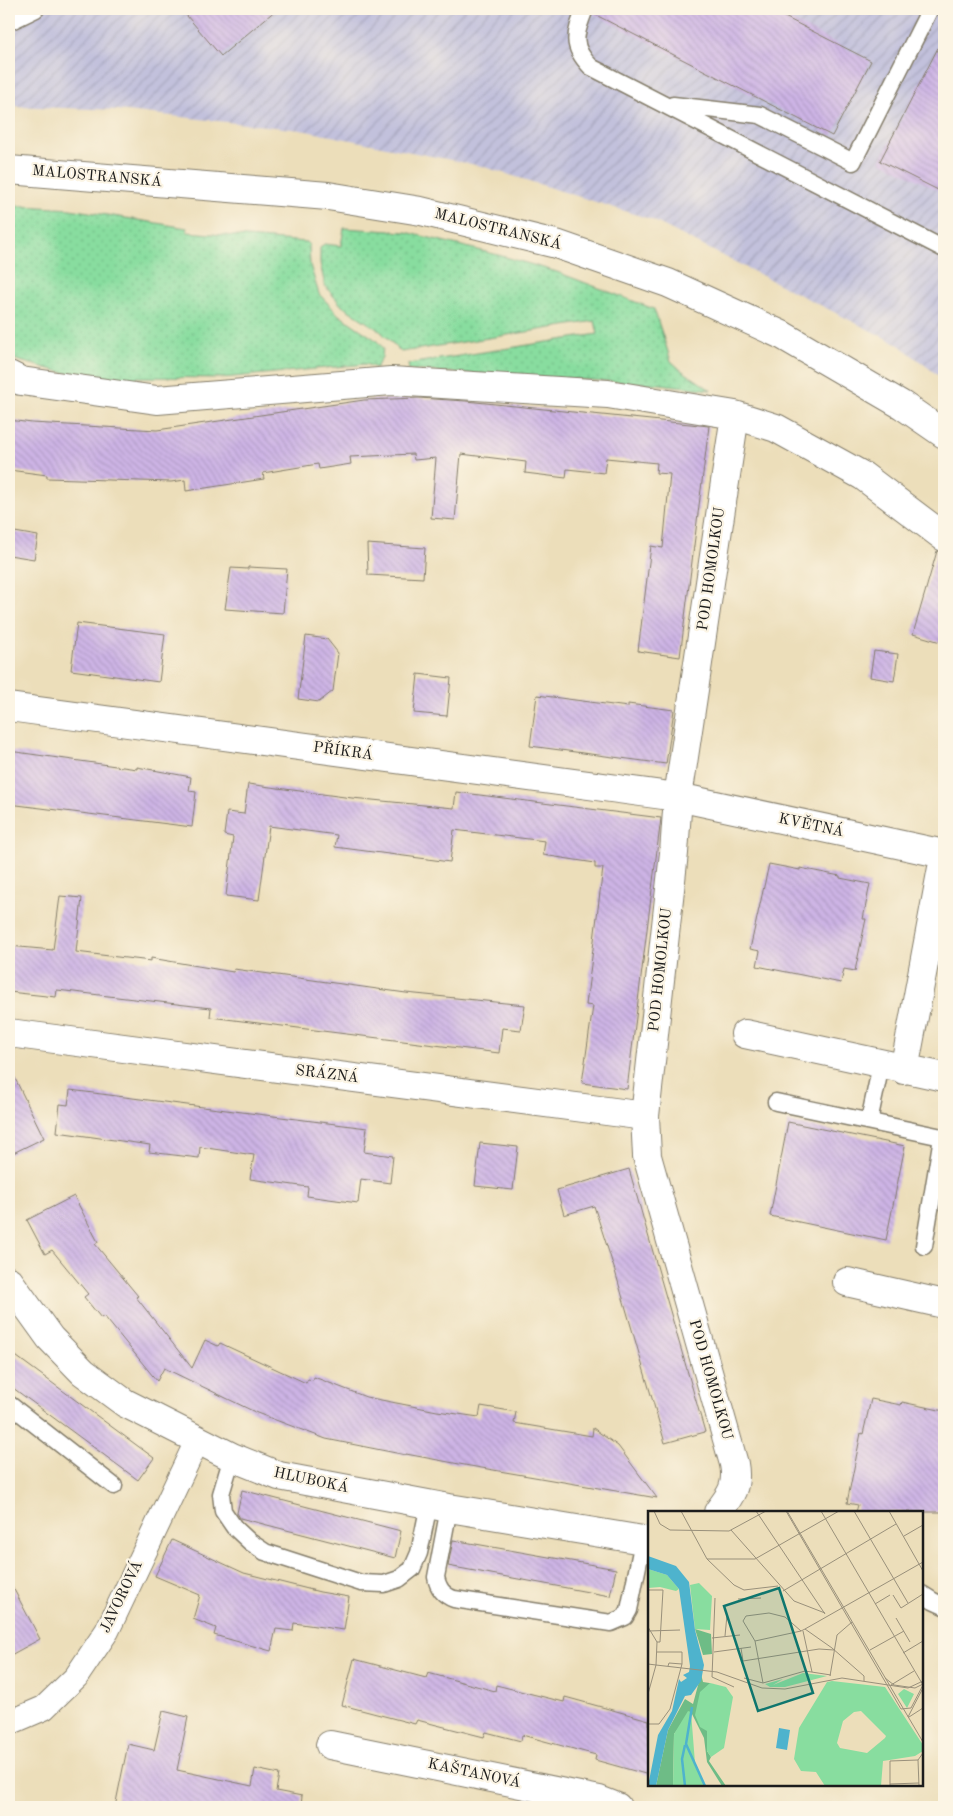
<svg xmlns="http://www.w3.org/2000/svg" width="953" height="1816" viewBox="0 0 953 1816" font-family="'Old Standard TT',serif">
<style>
.industrial{fill:url(#industrial-furrows)}
.grass{fill:url(#grass-dots);stroke:#527c5e}
.building{fill:url(#building-back-hatch)}
.lines{fill:none;stroke-linecap:round;stroke-linejoin:round}
.service-casing{stroke:#847d6b;stroke-width:19}
.pedestrian-casing{stroke:#847d6b;stroke-width:26}
.minor-casing{stroke:#847d6b;stroke-width:30}
.secondary-casing{stroke:#847d6b;stroke-width:30}
.service{stroke:#fff;stroke-width:16}
.pedestrian{stroke:#fff;stroke-width:24}
.minor{stroke:#fff;stroke-width:28}
.secondary{stroke:#fff;stroke-width:28}
.labels{text-anchor:middle;dominant-baseline:central;stroke-width:4.5;stroke-linejoin:round;paint-order:stroke}
.street-label{font-size:15px;fill:#1c1c1c;stroke:#fcf5e5}
.inset-river{fill:none;stroke:#4eb3cd;stroke-width:2.5}
.inset-road{fill:none;stroke:#99907b;stroke-width:1}
.view{fill:#0f766e;fill-opacity:0.15;stroke:#0f766e;stroke-width:2.5}
.inset-edge{fill:none;stroke:#1c1c1c;stroke-width:2.5}
</style>
<defs>
<pattern id="industrial-furrows" width="10" height="10" patternUnits="userSpaceOnUse" patternTransform="scale(1.25)"><rect width="10" height="10" fill="#c2c1dc"/><path d="M-1 1l2-2M0 10L10 0M9 11l2-2" fill="none" stroke="#a6a5bc"/></pattern>
<pattern id="grass-dots" width="8" height="8" patternUnits="userSpaceOnUse" patternTransform="scale(1.25)"><rect width="8" height="8" fill="#88dd9f"/><path d="M2 2h.1M6 6h.1" fill="none" stroke="#75bd88" stroke-width="1.8" stroke-linecap="round"/></pattern>
<pattern id="building-back-hatch" width="6" height="6" patternUnits="userSpaceOnUse" patternTransform="scale(1.25)"><rect width="6" height="6" fill="#cdb4e5"/><path d="M-1 5l2 2M0 0l6 6M5-1l2 2" fill="none" stroke="#af9ac4"/></pattern>
</defs>
<rect width="100%" height="100%" fill="#fcf5e5"/>
<filter id="ink" filterUnits="userSpaceOnUse"><feTurbulence type="fractalNoise" baseFrequency=".02" numOctaves="2"/><feDisplacementMap in="SourceGraphic" scale="10" xChannelSelector="R" yChannelSelector="G"/><feConvolveMatrix kernelMatrix="1 2 1 2 8 2 1 2 1" color-interpolation-filters="sRGB"/></filter>
<filter id="wash" filterUnits="userSpaceOnUse"><feTurbulence type="fractalNoise" baseFrequency=".0096" numOctaves="4" result="noise"/><feDisplacementMap in="SourceGraphic" scale="20" xChannelSelector="R" yChannelSelector="G"/><feGaussianBlur stdDeviation="1.12" result="paint"/><feColorMatrix in="noise" values="0 0 0 0 0 0 0 0 0 0 0 0 0 0 0 0 0 1.4 0 .05"/><feComposite in="paint" operator="in"/></filter>
<g filter="url(#wash)">
<rect width="100%" height="100%" fill="#ecdeba"/>
<path class="industrial" d="M9,9H944V380L899,345L650,219L481,166L301,130L117,110L9,106Z"/>
<path class="grass" d="M9,205L70,209L187,228V232L306,242L309,245L310,265L319,294L339,315L376,340L383,348L382,357L376,368L366,364L223,378L138,377L129,385L61,372L9,358Z
M344,228L406,232L502,256L557,272L654,309L671,361L681,370L711,390L660,384L409,370L408,364L598,334L595,321L401,352L380,331L342,306L325,286L320,263V248L324,244L341,246Z"/>
<g id="blocks">
<path class="building" d="M181,9H277L221,56Z
M595,9H769L871,61L832,136L594,14Z
M944,36V193L880,161Z
M419,398L466,401L709,426L680,657L638,651L651,546L663,548L670,474L656,473L657,463L606,458L604,473L567,469L566,478L525,473L526,462L461,454L455,520L431,518L436,458L414,460L413,454L350,457L351,464L319,469L318,464L263,473L264,479L186,491L185,480L171,482L47,478V475L9,470V420L32,423L157,430L364,400Z
M9,531L38,536L34,559L9,555Z
M367,544L425,548L423,578L368,575Z
M937,551L944,552V643L913,634Z
M248,567L287,569L283,613L225,609L231,568L248,569Z
M77,623L165,634L159,682L71,670Z
M306,636L327,639L338,653L333,691L319,702L298,699Z
M874,651L898,654L894,681L870,677Z
M418,674L451,678L447,716L414,713Z
M537,695L628,707V704L674,710L666,764L530,746Z
M9,751L137,769V767L191,777L189,791L196,792L192,827L9,804Z
M248,784L352,798L454,808L456,792L661,818L627,1089L582,1083L593,1006L586,1005L603,868H595V863L543,855L545,841L454,830L450,862L335,847L337,835L269,826L259,900L226,896L233,837L224,835L227,812L244,814Z
M769,864L800,870V868L840,876V878L870,884L863,919H866L855,971L844,969L841,983L757,966L760,951L750,949Z
M60,896L82,898L76,952L151,961V958L233,972L234,969L406,993L525,1005L521,1030L502,1028L499,1053L210,1017L211,1008L57,990L56,997L9,992V946L53,950Z
M9,1066L44,1138L9,1155Z
M70,1090L367,1128L364,1152L393,1156L390,1183L361,1179L358,1203L307,1196L308,1187L250,1179L254,1155L200,1147L199,1158L149,1152L150,1145L57,1132L60,1104L68,1105Z
M788,1122L905,1146L886,1240L770,1216Z
M480,1143L518,1147L513,1190L475,1186Z
M629,1169L705,1432L665,1443L615,1271L594,1206L564,1215L557,1190Z
M74,1196L98,1242L95,1244L138,1296L136,1297L192,1368L205,1340L218,1346L220,1343L306,1383L308,1379L313,1380L314,1377L366,1397L437,1411L479,1417L481,1406L516,1412L514,1423L592,1436L593,1428L618,1446L657,1498L470,1466L406,1454V1455L326,1439L257,1413L164,1368L157,1381L104,1316L101,1318L84,1297L88,1294L52,1250L45,1254L27,1220Z
M9,1351L154,1458L138,1480L9,1385Z
M871,1399L901,1405L902,1402L944,1411V1512H856L858,1505L847,1503L861,1433L863,1434Z
M242,1490L401,1531L395,1558L240,1518L237,1513Z
M172,1540L244,1573L320,1592L349,1597L344,1630L294,1623L293,1631L276,1629L271,1651L214,1635L216,1628L193,1619L200,1595L155,1576Z
M453,1540L616,1569L610,1596L448,1566Z
M9,1580L40,1639L9,1656Z
M354,1659L426,1678L428,1673L495,1691L496,1685L564,1702L565,1697L649,1720V1775L595,1760L596,1755L522,1735L521,1741L486,1732L484,1737L417,1720L415,1724L342,1705Z
M163,1711L188,1717L177,1770L252,1786L255,1769L279,1774L276,1791L302,1796L301,1807H115L128,1744L154,1750Z"/>
</g>
</g>
<g filter="url(#ink)">
<use href="#blocks" fill-opacity="0" stroke="#847d6b" stroke-width="1"/>
<g class="lines">
<defs>
<path id="service" d="M585,9C575,34 570,46 591,67L944,249
M9,22L36,9
M673,105L760,115L853,162L930,9
M776,1102L942,1137L924,1246
M869,1121L881,1065
M9,1404L114,1486
M232,1457L221,1494L223,1511L234,1527L250,1542L265,1552L361,1583L384,1584L399,1579L412,1569L419,1553L429,1504
M449,1508L436,1577C438,1588 443,1595 454,1599L611,1623L625,1617L629,1610L643,1541
M922,1594L933,1601L944,1606"/>
<path id="pedestrian" d="M9,1723L44,1708L76,1677L107,1631L198,1439"/>
<path id="minor" d="M9,375L21,381L157,400L391,381L608,394L735,415L776,428L863,476L944,537
M9,707L678,797L944,854
M9,1033L645,1116
M745,1034L944,1077
M904,1070L944,857
M9,1281L50,1338L83,1372L125,1403L232,1457L279,1476L449,1508L649,1541
M847,1282L944,1304
M718,1512C731,1495 738,1486 734,1464L647,1156L645,1116L674,853L678,797L735,415
M330,1745L599,1800L617,1807"/>
<path id="secondary" d="M9,170L328,196L421,211L556,244L668,283L782,335L902,405L944,434"/>
</defs>
<use href="#service" class="service-casing"/>
<use href="#pedestrian" class="pedestrian-casing"/>
<use href="#minor" class="minor-casing"/>
<use href="#secondary" class="secondary-casing"/>
<use href="#service" class="service"/>
<use href="#pedestrian" class="pedestrian"/>
<use href="#minor" class="minor"/>
<use href="#secondary" class="secondary"/>
</g>
</g>
<g class="labels">
<g class="street-label">
<text transform="translate(97 177) rotate(5)">MALOSTRANSKÁ</text>
<text transform="translate(498 230) rotate(14)">MALOSTRANSKÁ</text>
<text transform="translate(712 569) rotate(-82)">POD HOMOLKOU</text>
<text transform="translate(343 752) rotate(8)">PŘÍKRÁ</text>
<text transform="translate(811 826) rotate(12)">KVĚTNÁ</text>
<text transform="translate(661 970) rotate(-84)">POD HOMOLKOU</text>
<text transform="translate(327 1075) rotate(7)">SRÁZNÁ</text>
<text transform="translate(710 1380) rotate(74)">POD HOMOLKOU</text>
<text transform="translate(311 1481) rotate(12)">HLUBOKÁ</text>
<text transform="translate(122 1597) rotate(-64)">JAVOROVÁ</text>
<text transform="translate(474 1774) rotate(12)">KAŠTANOVÁ</text>
</g>
</g>
<g transform="translate(648 1511)">
<rect width="275" height="275" fill="#ecdeba"/>
<path d="M155,162L179,165L137,176H122L117,173L135,168L125,174ZM256,178L266,183L259,197L250,183Z" fill="#88dd9f"/>
<path d="M47,118L63,123L64,143L55,144ZM53,163L55,171L68,173L62,172L59,240L63,246L61,250L78,275H74L59,251L56,227L43,201L26,223L25,275H8L20,219L37,188L45,193Z" fill="#6ebc86"/>
<path d="M40,200L43,201L47,252L57,275H25L26,223Z" fill="#88dd9f"/>
<path d="M0,58L19,64L31,78L28,80L12,76L0,77ZM184,170L237,176L275,234V240L267,245L235,250L233,275H177L168,261L153,260L146,248L151,217L179,171ZM213,200L238,225L237,227L219,242L192,237L189,232L195,210L206,201Z" fill="#88dd9f" fill-rule="evenodd"/>
<path d="M51,72L64,85L62,119L47,118L42,74ZM62,172L78,176L85,186L76,237L63,246L59,240V220L52,216L47,204L52,181Z" fill="#88dd9f"/>
<path d="M0,45L28,55L41,71L47,119L56,154L53,170L43,184L37,185L20,219L8,275H0L10,224L24,200L31,168L33,171L39,167L35,164L41,161L42,155L31,78L19,64L0,58ZM131,217L142,219L139,239L128,237Z" fill="#4eb3cd"/>
<path class="inset-river" d="M44,196L38,233L57,275M37,275L34,248L37,234"/>
<path class="inset-road" d="M6,0L12,13L22,19L81,20L118,0M33,0L59,48L86,74L96,79L130,75M108,0L177,103M138,0L253,198L263,197L275,174M139,0L275,231M173,0L275,174M206,0L260,92M241,0L275,60M83,19L146,90L177,102M256,25L275,14M59,48H107L191,0M0,79H15L12,131H9M135,80L248,13M245,84L253,97L275,83M67,87L64,166L86,176M90,88L113,87M227,93L242,84M248,107L262,131M0,116L9,131L8,154L69,161L114,177L137,178L194,167L260,177L275,170M157,118L275,51M0,120L32,119M155,120L164,161M77,125L79,104M64,127L92,124M107,130L153,120M93,137L95,150L171,138L186,139M222,139L256,120M66,141L103,136M255,142L275,130M0,153L8,154L0,183M20,155L21,152L34,153M182,165L189,124L204,111M96,167L115,172L157,160L183,164M237,167L246,174L267,177L275,173M115,172L107,130L95,110L98,105L121,102L137,106L153,120L157,118L184,137L216,165V170M243,174L266,160M0,203V221M260,206L275,177M261,206L275,197M0,213H11L22,198L34,153V141H9M242,273L271,272M242,275V250L270,249M271,275L270,249L275,242"/>
<path class="view" d="M131,77L165,182L110,200L76,95Z"/>
<rect width="275" height="275" class="inset-edge"/>
</g>
<rect width="953" height="1816" fill="none" stroke="#fcf5e5" stroke-width="30"/>
</svg>
